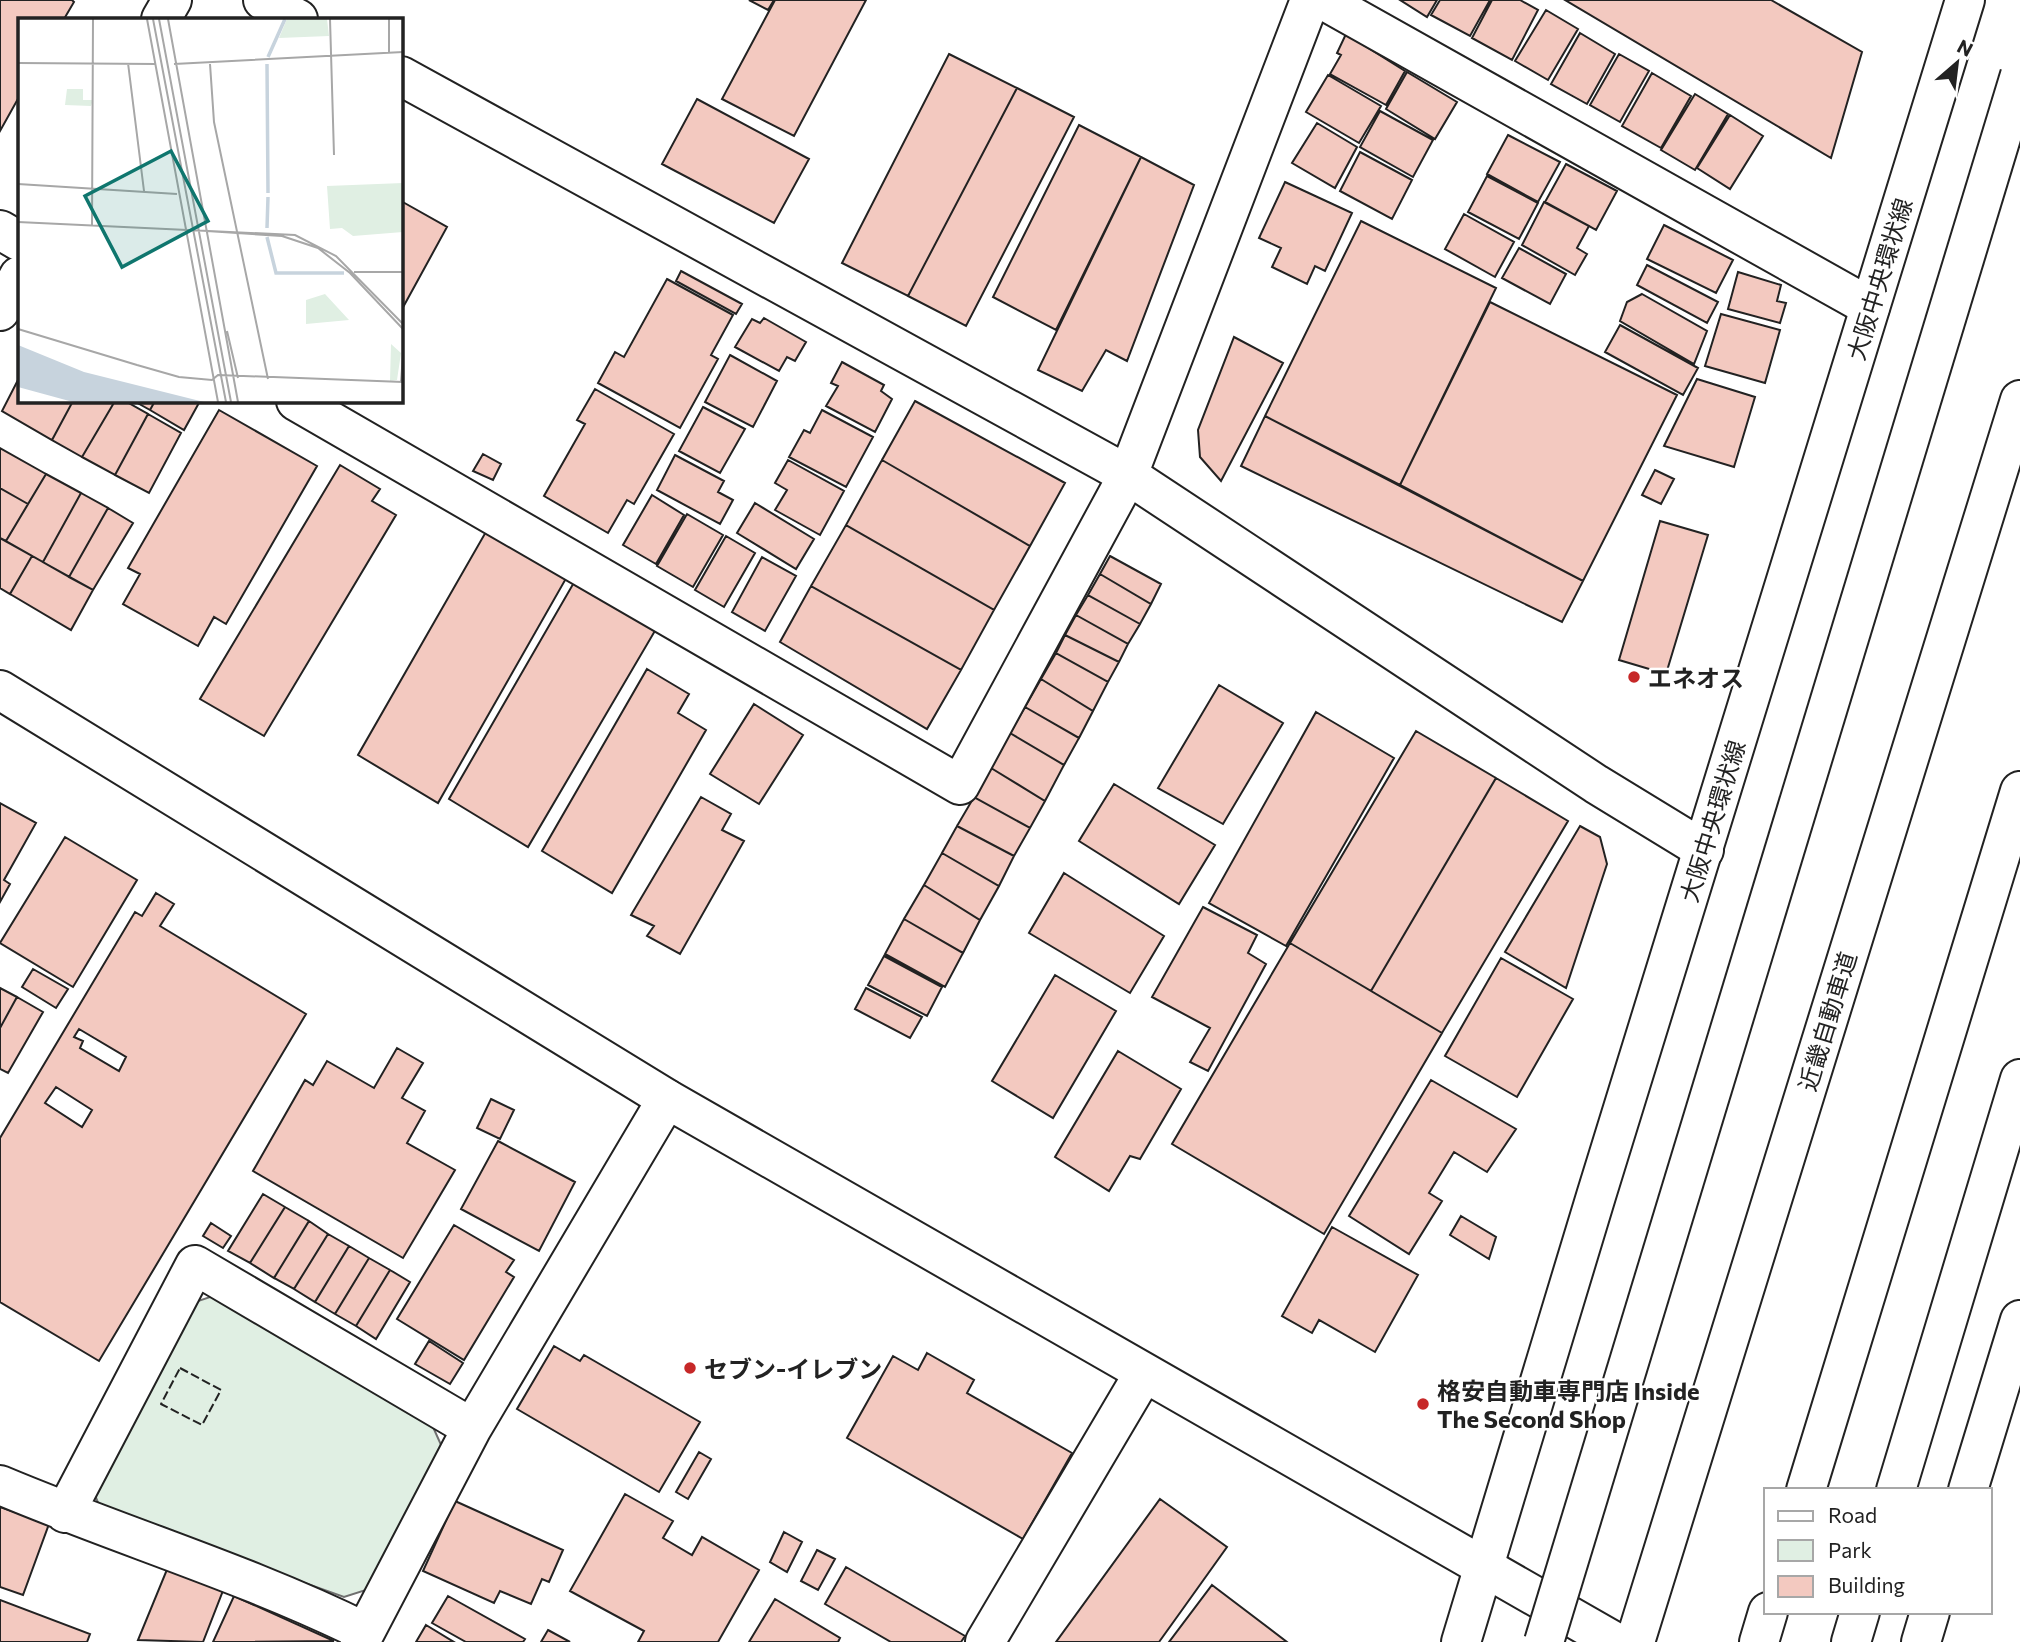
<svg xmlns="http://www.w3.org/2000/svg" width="2020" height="1642" viewBox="0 0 2020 1642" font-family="Commissioner,'Noto Sans JP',sans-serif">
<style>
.green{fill:#e0efe3;stroke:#6f6f6f;stroke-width:2}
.building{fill:#f3c9c0;stroke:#222;stroke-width:2;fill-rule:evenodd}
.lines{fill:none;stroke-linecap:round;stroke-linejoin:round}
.minor-casing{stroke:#222;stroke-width:42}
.tertiary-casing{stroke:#222;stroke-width:42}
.primary-casing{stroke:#222;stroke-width:42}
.motorway-casing{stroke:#222;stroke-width:42}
.minor{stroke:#fff;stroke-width:38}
.tertiary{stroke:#fff;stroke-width:38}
.primary{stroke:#fff;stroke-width:38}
.motorway{stroke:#fff;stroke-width:38}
.motorway-bridge-casing{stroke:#222;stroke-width:42;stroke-linecap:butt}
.motorway-bridge{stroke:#fff;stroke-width:38}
.fence{stroke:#222;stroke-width:2;stroke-dasharray:9 3.5;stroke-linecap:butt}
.poi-dot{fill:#c62828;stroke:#fff;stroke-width:2.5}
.labels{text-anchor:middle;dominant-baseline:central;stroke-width:5;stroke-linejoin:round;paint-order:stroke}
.street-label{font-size:24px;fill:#222;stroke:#fff}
.poi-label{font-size:24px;font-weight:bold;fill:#222;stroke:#fff;text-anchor:start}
.inset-river{fill:none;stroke:#c7d3dd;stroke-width:3.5}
.inset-road{fill:none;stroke:#a7a7a7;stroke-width:2}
.view{fill:#0f766e;fill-opacity:0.15;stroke:#0f766e;stroke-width:3.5}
.inset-edge{fill:none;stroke:#222;stroke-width:3.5}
</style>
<rect width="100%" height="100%" fill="#fff"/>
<path class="green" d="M216,1295L433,1427L442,1447L366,1590L344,1597L101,1510L93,1490L189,1304Z"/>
<path class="building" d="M0,0H72L74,2L64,19H19V97L0,131Z
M749,0H774L768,10Z
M775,0H866L794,136L722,99Z
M1400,0H1437L1427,17Z
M1440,0H1490L1470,36L1431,15Z
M1492,0H1520L1538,10L1512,60L1472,38Z
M1565,0H1771L1862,52L1831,158Z
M1546,10L1578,29L1548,80L1515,61Z
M1580,33L1615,54L1587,104L1551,84Z
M1346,34L1405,71L1386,105L1330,74L1341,55L1337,53Z
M949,54L1017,88L908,296L842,263Z
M1619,54L1649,71L1620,122L1590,105Z
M1407,72L1457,102L1435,139L1386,109Z
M1652,73L1691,96L1661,148L1622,126Z
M1328,75L1381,106L1359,143L1306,112Z
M1017,88L1074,117L966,326L908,296Z
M1695,94L1728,114L1695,170L1661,150Z
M697,99L809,159L774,223L662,164Z
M1380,111L1433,140L1413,177L1360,147Z
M1730,115L1763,136L1730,189L1697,168Z
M1317,123L1357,147L1335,188L1292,163Z
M1079,125L1141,157L1056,330L993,297Z
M1508,135L1560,162L1538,202L1487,174Z
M1360,152L1412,180L1392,219L1340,191Z
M1141,157L1194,185L1127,361L1106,350L1082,391L1038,370Z
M1566,164L1617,191L1596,230L1545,202Z
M1487,176L1538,203L1519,239L1468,212Z
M1285,182L1352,213L1325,271L1315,266L1307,284L1272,267L1281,248L1259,238Z
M401,201L447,227L401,311Z
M1544,202L1589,226L1577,248L1587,254L1575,275L1522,245Z
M1464,214L1514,242L1495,277L1445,249Z
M1361,221L1496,288L1400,485L1265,416Z
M1664,225L1733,260L1716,293L1647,259Z
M1519,248L1566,274L1550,304L1502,278Z
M1647,265L1718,302L1707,323L1637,285Z
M681,271L742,304L736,314L676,281Z
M1738,272L1781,285L1777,301L1786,303L1780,323L1728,309Z
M667,279L733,315L711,355L718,359L680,428L598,383L615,352L624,357Z
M1642,294L1707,331L1694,364L1620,321L1627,302Z
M1490,302L1677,395L1583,581L1400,485Z
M1721,314L1780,330L1765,383L1705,366Z
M764,318L806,342L795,361L787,357L779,371L735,347L752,319L760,323Z
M1620,325L1698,368L1683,395L1605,352Z
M1234,337L1283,363L1221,481L1200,457L1198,430Z
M730,355L777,381L753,427L705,402Z
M842,362L884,385L881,391L892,399L875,432L826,406L838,386L831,383Z
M19,378V401H73L52,440L2,411Z
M1697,379L1755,397L1734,467L1664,446Z
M595,389L674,434L634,504L627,500L608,533L544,496L585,424L577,420Z
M73,401H115L82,457L52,440Z
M115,401H125L148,414L115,475L82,457Z
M134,401H155L150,410Z
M155,401H200L184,430L150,410Z
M915,401L1065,483L1030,546L882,460Z
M703,407L745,429L720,473L679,451Z
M219,410L317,466L226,624L214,617L198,646L123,604L140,574L128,568Z
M822,410L873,437L846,487L789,457L804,430L810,433Z
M148,414L181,433L149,493L115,475Z
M1265,416L1583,581L1562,622L1241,466Z
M0,448L46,474L28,504L0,488Z
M483,454L501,464L493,480L473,471Z
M675,455L724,481L718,492L733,500L720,524L657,490Z
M788,460L844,491L820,535L775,510L787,490L775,483Z
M882,460L1030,546L994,610L846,525Z
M340,465L380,489L372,501L396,515L264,736L200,699Z
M1655,470L1674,479L1661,504L1642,495Z
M46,474L81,493L43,562L6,541Z
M0,488L28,504L6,541L0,538Z
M81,493L108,508L69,577L43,562Z
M652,495L684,515L656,564L623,545Z
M755,503L814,539L796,569L737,533Z
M108,508L133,523L93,590L69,577Z
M687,514L723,535L693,587L657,566Z
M1660,521L1708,535L1666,674L1619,660Z
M846,525L994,610L961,670L811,586Z
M487,530L568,575L438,803L358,755Z
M726,536L755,553L724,607L695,590Z
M0,538L32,556L10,594L0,588Z
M32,556L93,590L71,630L10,594Z
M1110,556L1161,584L1151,604L1100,574Z
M762,557L796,576L765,631L732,612Z
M1100,574L1151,604L1140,624L1088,595Z
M576,579L659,624L528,847L449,799Z
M811,586L961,670L927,729L780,642Z
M1088,595L1140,624L1128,644L1076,615Z
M1076,615L1128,644L1119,662L1065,635Z
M1065,635L1119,662L1108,682L1056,653Z
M1056,653L1108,682L1093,711L1041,679Z
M647,669L689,694L678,713L706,730L612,893L542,851Z
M1041,679L1093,711L1079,738L1025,707Z
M1219,685L1283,723L1223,824L1158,788Z
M754,704L803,735L759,804L710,774Z
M1025,707L1079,738L1064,765L1010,733Z
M1316,712L1394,758L1286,946L1209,903Z
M1416,731L1496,778L1371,991L1290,943Z
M1010,733L1064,765L1045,801L991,768Z
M991,768L1045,801L1030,828L974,797Z
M1496,778L1568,821L1442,1033L1371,991Z
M1114,784L1215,845L1179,904L1079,841Z
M701,797L731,814L722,830L744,841L680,954L647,936L654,926L631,915Z
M974,797L1030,828L1014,856L957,826Z
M0,803L36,823L4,880L10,884L0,902Z
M957,826L1014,856L999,886L942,853Z
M1580,826L1600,837L1607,864L1566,988L1505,952Z
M65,837L137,880L73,987L0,943Z
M942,853L999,886L980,920L924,885Z
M1064,873L1164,936L1130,993L1029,933Z
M924,885L980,920L963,953L904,919Z
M156,893L174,904L160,926L306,1014L99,1361L0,1302V1138L135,912L142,916ZM79,1029L126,1057L119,1071L80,1048L83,1041L74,1037ZM56,1087L92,1110L82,1127L45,1103Z
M1203,907L1257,935L1248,953L1266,964L1208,1071L1190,1062L1210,1028L1152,997Z
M904,919L963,953L945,987L885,954Z
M1290,943L1442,1033L1324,1234L1172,1144Z
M884,956L942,987L927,1016L868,985Z
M1501,958L1573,999L1517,1097L1445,1056Z
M33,969L68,989L56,1008L22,987Z
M1055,975L1116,1011L1053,1118L992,1081Z
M0,988L17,997L0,1028Z
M866,988L922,1017L910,1038L855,1009Z
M17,997L43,1012L8,1073L0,1069V1028Z
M397,1048L423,1063L402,1098L425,1111L407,1143L455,1170L403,1258L253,1171L305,1080L313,1085L327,1061L374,1088Z
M1118,1051L1181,1089L1140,1159L1130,1156L1109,1191L1055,1157Z
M1431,1080L1516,1129L1487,1172L1454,1152L1429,1193L1442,1201L1409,1254L1349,1216Z
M491,1099L514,1110L500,1139L477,1128Z
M498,1141L575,1182L539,1251L461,1209Z
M263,1194L285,1207L250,1263L228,1251Z
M285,1207L309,1221L274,1278L250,1263Z
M1461,1216L1496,1237L1489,1259L1450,1235Z
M309,1221L328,1234L294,1289L274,1278Z
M211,1223L231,1236L223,1248L203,1236Z
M454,1225L514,1260L506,1272L514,1277L464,1360L397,1319Z
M1332,1227L1418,1275L1375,1352L1319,1320L1312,1333L1282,1316Z
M328,1234L349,1246L315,1302L294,1289Z
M349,1246L369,1258L335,1314L315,1302Z
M369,1258L390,1270L356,1326L335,1314Z
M390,1270L410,1282L376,1339L356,1326Z
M429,1341L463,1363L450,1384L415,1364Z
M554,1346L580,1361L584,1355L700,1422L659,1492L517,1409Z
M927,1353L974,1380L967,1393L1072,1453L1023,1539L847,1438L893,1356L918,1370Z
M699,1452L711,1459L688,1499L676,1492Z
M625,1494L673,1521L663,1538L692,1555L702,1537L759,1570L718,1642H638L644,1631L570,1591Z
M1160,1499L1227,1547L1182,1610L1159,1642H1056Z
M455,1501L563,1550L549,1582L542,1579L531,1604L500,1591L494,1603L423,1571Z
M0,1507L49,1524L23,1595L0,1587Z
M784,1532L802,1542L787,1572L770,1562Z
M817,1550L835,1559L818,1590L801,1581Z
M168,1567L224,1588L203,1642L138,1640Z
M846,1567L965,1636L961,1642H891L825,1604Z
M1212,1585L1287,1642H1169Z
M234,1596L334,1641L213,1642Z
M448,1596L525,1639L523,1642H466L432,1623Z
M775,1599L840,1638L838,1642H749Z
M0,1600L90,1634L87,1642H0Z
M426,1625L454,1642H416Z
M548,1630L570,1642H541Z"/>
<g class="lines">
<defs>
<path id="minor" d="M1323,0L1870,307
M0,230L19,241
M296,401L960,785L1128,475
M0,1485C121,1536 248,1574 365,1632
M65,1513L195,1265L472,1428
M360,1642L472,1428L667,1099
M985,1642L1144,1373"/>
<path id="tertiary" d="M263,0L298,19
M161,19L172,0
M401,76L1128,475L1596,784L1704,850
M0,311L19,276
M1128,475L1310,0
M0,690L667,1099L1615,1642"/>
<path id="primary" d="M1968,1490L2020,1320
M1461,1642L1596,1196L1965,0
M1921,1642L1930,1612"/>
<path id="motorway" d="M1806,1490L2020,791
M1896,1490L2020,1079
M1635,1642L2020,400
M1759,1642L1768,1612
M1851,1642L1860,1612"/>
</defs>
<use href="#minor" class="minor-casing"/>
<use href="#tertiary" class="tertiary-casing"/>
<use href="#primary" class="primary-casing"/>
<use href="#motorway" class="motorway-casing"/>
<use href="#minor" class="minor"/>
<use href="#tertiary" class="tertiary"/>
<use href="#primary" class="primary"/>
<use href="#motorway" class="motorway"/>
<defs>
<path id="motorway-bridge" d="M1544,1642L2020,75"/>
</defs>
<use href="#motorway-bridge" class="motorway-bridge-casing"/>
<use href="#motorway-bridge" class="motorway-bridge"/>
<path class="fence" d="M180,1368L221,1390L202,1425L161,1404Z"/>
</g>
<g class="poi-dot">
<circle cx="1634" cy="677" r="7"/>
<circle cx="690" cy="1368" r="7"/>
<circle cx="1423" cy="1404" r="7"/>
</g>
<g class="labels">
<g class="street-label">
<text transform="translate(1879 279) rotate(-73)">大阪中央環状線</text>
<text transform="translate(1712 821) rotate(-73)">大阪中央環状線</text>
<text transform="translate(1827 1021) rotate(-73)">近畿自動車道</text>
</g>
<g class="poi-label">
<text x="1648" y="677">エネオス</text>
<text x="704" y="1368">セブン-イレブン</text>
<text x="1437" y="1390">格安自動車専門店 Inside<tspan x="1437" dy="28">The Second Shop</tspan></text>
</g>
</g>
<g transform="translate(18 18)">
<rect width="385" height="385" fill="#fff"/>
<path d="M269,1H309L311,18L261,20ZM49,71H65V82H75L73,88L47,87ZM385,165V214L335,218L324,210L312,211L309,168ZM307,276L331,302L288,306V282ZM373,326L383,335L379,362L372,363Z" fill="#e0efe3"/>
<path d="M0,327L66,354L186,384H55L0,369Z" fill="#c7d3dd"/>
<path class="inset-river" d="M250,39L267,1M249,46L250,175M249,210L250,179M249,219L258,255H326"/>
<path class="inset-road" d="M129,1L200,384M135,1L208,384M141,1L213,384M150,1L220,384M312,1L316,137M371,35V1M0,45L138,46M110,45L126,173M156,46L385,34M192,46L196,104L250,361M0,166L159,176M0,204L277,217L318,238L385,306M74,207L75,1M189,213L264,218L300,230L332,255L385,311M336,254H385M0,311L119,347M209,313L220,360M119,347L161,359L194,362L200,357L385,364M383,364L385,337"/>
<path class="view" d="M153,133L190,203L104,249L67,178Z"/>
<rect width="385" height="385" class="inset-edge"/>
</g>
<rect x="1764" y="1488" width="228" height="126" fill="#ffffff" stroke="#a7a7a7" stroke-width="2"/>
<rect x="1778" y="1511" width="35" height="10" fill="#ffffff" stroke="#a7a7a7" stroke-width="2"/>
<text x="1828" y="1523" font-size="21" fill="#222222">Road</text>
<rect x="1778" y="1540" width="35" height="21" fill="#e0efe3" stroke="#a7a7a7" stroke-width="2"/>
<text x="1828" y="1558" font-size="21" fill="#222222">Park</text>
<rect x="1778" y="1576" width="35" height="21" fill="#f3c9c0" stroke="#a7a7a7" stroke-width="2"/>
<text x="1828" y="1593" font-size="21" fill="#222222">Building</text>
<g transform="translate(1957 63) rotate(28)" stroke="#ffffff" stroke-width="5" paint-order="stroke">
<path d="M0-5L12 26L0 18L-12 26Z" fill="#222222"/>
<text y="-10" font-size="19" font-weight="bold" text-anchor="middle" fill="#222222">N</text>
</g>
</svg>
